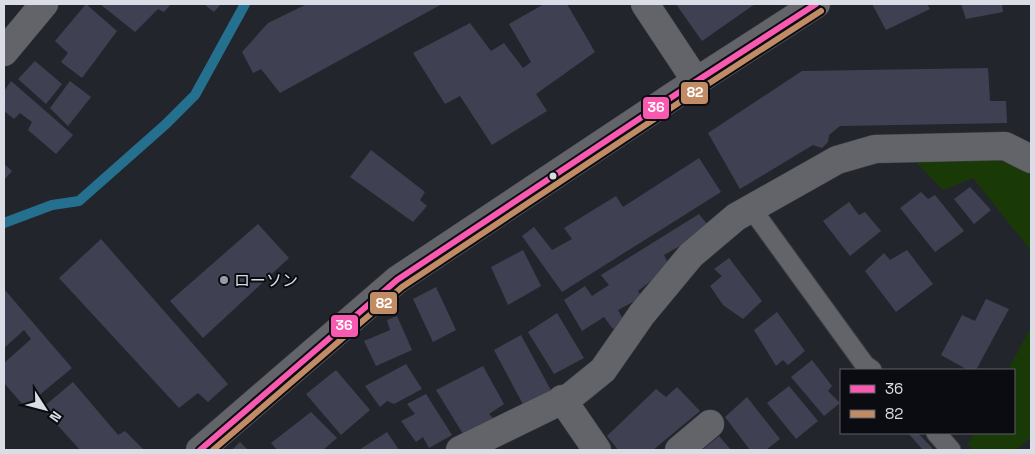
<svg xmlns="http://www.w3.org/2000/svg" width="1035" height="454" viewBox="0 0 1035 454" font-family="'Space Grotesk','Noto Sans JP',sans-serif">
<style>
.green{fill:#193a06}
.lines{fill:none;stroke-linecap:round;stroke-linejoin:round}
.stream{stroke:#25708f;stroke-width:10}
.building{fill:#3f4152}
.service-casing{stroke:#3e4046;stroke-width:21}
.minor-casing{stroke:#3e4046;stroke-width:29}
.tertiary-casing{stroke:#3e4046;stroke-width:29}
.service{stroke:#63646a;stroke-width:19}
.minor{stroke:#63646a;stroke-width:28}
.tertiary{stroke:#63646a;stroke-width:28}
.bus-1-casing{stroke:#0b0c12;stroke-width:10}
.bus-2-casing{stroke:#0b0c12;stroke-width:10}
.bus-1{stroke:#f75aaf;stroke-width:6}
.bus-2{stroke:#c18c65;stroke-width:6}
.bus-dot{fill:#dadce6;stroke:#0b0c12;stroke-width:2}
.poi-dot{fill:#9a9ca5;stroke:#0b0c12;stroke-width:2}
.labels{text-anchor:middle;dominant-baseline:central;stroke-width:4;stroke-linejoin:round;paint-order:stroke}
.poi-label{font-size:16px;fill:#dadce6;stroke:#0b0c12;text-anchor:start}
.line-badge{stroke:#0b0c12;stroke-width:2}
.badge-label{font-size:14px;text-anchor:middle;font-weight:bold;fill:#fff}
</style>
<rect width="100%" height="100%" fill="#23252c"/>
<path class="green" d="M976,157L1019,165L1031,173V251L973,178L943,190L912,158Z
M1031,327V437L1016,450H973L968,444L974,433H1014V370H1008Z"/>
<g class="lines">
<path class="stream" d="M4,223L52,205L79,201L166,124L195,95L245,4"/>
</g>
<path class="building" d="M86,4L117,31L82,78L61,62L68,53L55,41Z
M100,4H171L164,12L158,9L135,32Z
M204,4H221L214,12Z
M307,4H442L280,93L261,69L253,73L242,52L268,23Z
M544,4H567L595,52L536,94L547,111L492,145L460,96L445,104L413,53L470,23L491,51L504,43L523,68L531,62L509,24Z
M676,4H755L702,41Z
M872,4H927L930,9L886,30Z
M961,4H1002L1003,12L966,19Z
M35,61L62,84L46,104L18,79Z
M988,68L990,101H1006L1007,123L840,126L829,135L828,142L822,148L813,145L740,189L708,133L802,71Z
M11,81L73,135L56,154L28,130L32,122L20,113L14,119L4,111V91Z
M70,81L91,97L68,126L50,108Z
M371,150L425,192L420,200L427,206L413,222L350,177Z
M699,158L721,192L562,292L522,236L534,227L552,250L572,239L564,228L616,196L623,207Z
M4,164L12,171L4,180Z
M970,187L991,210L974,224L954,199Z
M921,192L928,199L935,195L964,231L935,252L900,208Z
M849,202L859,215L865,212L881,231L850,256L823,221Z
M699,214L708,225L678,247L664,255L668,263L652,280L638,291L642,297L618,310L625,323L613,329L604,317L582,331L564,300L585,286L592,296L609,285L601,275Z
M258,224L289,258L203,338L170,301Z
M101,239L228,384L208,402L198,393L179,408L59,278Z
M523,250L541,286L508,305L491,267Z
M907,250L933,284L896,312L865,271L884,253L890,260Z
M729,258L762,301L743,319L723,305L710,286L722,276L714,269Z
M436,287L456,330L433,342L413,299Z
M4,289L72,368L25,407L4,383V363L31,339L24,330L4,348Z
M986,299L1009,309L976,370H968L941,355L962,315L975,321Z
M777,312L805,351L788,365L783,360L776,366L754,330Z
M557,313L584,358L554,374L528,332Z
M397,316L412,350L376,366L364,341L390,330L387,320Z
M521,335L554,396L526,410L494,350Z
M812,360L832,386L828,391L840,403L824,416L791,377Z
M406,364L422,389L394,404L387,401L380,407L365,386Z
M483,366L504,404L489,414L494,419L463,434L436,390Z
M336,370L370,410L341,435L306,394Z
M73,382L118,435L125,431L144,450H80L42,408Z
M789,386L818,421L796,439L767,403Z
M677,387L700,411L653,450H618L607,436L656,389L666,397Z
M426,394L452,435L429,448L423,437L416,442L401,421L415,414L407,404Z
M747,397L780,439L766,450H750L725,417Z
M311,412L337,438L323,450H277L271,443Z
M387,432L399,450H359Z
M908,433H918L934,450H923Z
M719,436L731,450H702Z
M240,442L248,450H232Z"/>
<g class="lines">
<defs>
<path id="service" d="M751,208L865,365L872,370
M936,433L951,450"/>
<path id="minor" d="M645,4L696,81
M4,52L44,4
M562,399L597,450
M460,450L571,396L603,370L642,314L691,255L736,217L837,160L875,149L1005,146L1031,159
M679,450L710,424"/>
<path id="tertiary" d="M200,450L397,280L675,95L816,4"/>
</defs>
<use href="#service" class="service-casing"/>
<use href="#minor" class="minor-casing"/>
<use href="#tertiary" class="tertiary-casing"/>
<use href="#service" class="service"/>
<use href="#minor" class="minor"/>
<use href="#tertiary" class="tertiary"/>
<defs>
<path id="bus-1" d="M200,450L397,280L675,95L816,4"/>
<path id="bus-2" d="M213,450L402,287L680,102L821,11"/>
</defs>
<use href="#bus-1" class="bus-1-casing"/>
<use href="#bus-2" class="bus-2-casing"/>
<use href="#bus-1" class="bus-1"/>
<use href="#bus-2" class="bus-2"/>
</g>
<circle class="bus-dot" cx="553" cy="176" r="4.5"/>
<circle class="poi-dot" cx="224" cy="280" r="5"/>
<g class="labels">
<g class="poi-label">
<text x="234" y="280">ローソン</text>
</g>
</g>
<g class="line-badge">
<rect x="680" y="81" width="29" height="24" rx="5" fill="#c18c65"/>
<rect x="642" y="96" width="28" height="24" rx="5" fill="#f75aaf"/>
<rect x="369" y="291" width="29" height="24" rx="5" fill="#c18c65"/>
<rect x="330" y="314" width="29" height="24" rx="5" fill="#f75aaf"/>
</g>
<g class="badge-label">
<text x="695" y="97">82</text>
<text x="656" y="112">36</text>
<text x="384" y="308">82</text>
<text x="344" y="330">36</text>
</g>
<rect width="1035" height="454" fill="none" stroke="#dadce6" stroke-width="10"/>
<rect x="840" y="369" width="175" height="65" fill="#0b0c12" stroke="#5e5f67"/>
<rect x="850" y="385" width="25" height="8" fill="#f75aaf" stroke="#5e5f67"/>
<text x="885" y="394" font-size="15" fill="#dadce6">36</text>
<rect x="850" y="410" width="25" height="8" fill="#c18c65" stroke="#5e5f67"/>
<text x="885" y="419" font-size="15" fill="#dadce6">82</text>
<g transform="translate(45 409) rotate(126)" stroke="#0b0c12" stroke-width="4" paint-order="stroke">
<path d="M0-4L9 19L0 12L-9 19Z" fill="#dadce6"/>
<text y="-8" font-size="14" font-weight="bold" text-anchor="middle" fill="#dadce6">N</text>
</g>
</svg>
